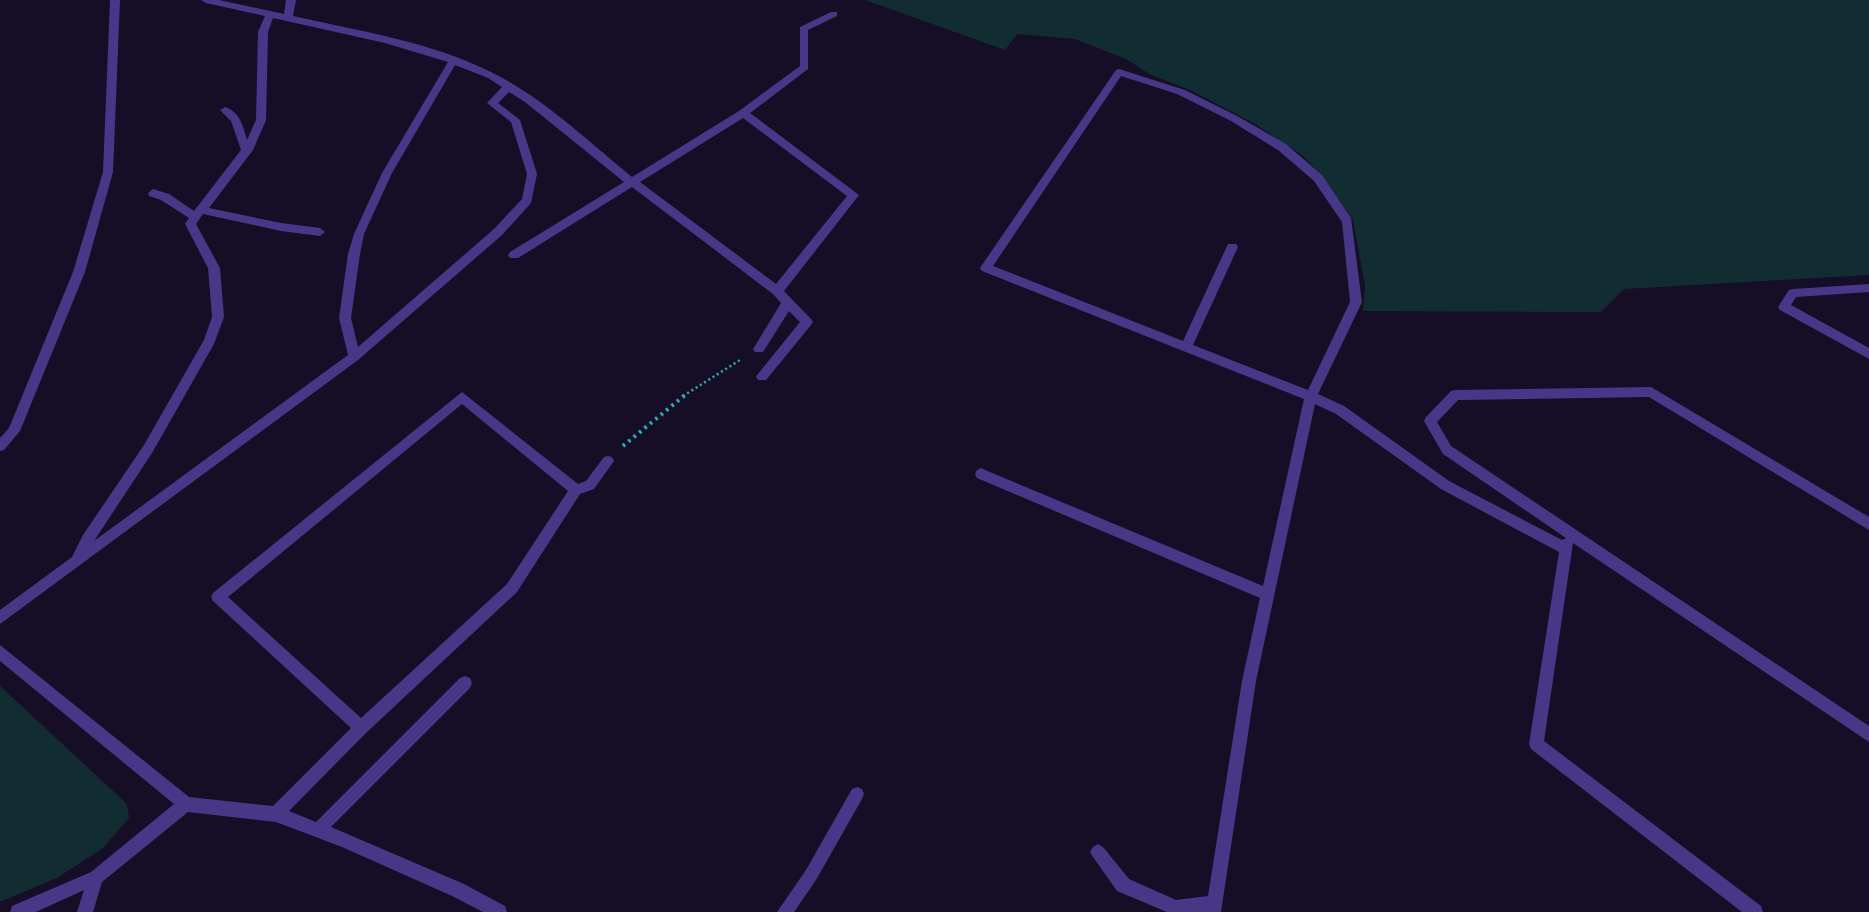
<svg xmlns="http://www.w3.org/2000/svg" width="1869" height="912" viewBox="0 0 1869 912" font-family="Quicksand,sans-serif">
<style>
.green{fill:#112d31}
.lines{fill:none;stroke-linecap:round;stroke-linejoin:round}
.path-far1{stroke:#2bb0bb;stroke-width:2.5;stroke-dasharray:2 3;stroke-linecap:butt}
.path{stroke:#2bb0bb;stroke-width:4;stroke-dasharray:2.5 4.5;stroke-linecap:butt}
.minor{fill:#463887;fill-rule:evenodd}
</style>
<rect width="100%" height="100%" fill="#160e27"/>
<path class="green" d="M865,0H1869V275L1624,289L1601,312L1363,311L1365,286L1353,220L1321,175L1302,155L1257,125L1190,90L1151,75L1126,59L1075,39L1017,34L1005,50Z
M0,686L127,804L129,818L103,848L57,878L0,902Z"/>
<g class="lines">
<path class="path-far1" d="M683,396L740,360"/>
<path class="path" d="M623,446L685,395"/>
<path class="minor" d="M110,0H120L113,172L85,272L20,431L4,450L0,451V438L9,428L73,272L103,172Z
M201,0H219L284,14L286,0H296L293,16C360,31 433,42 495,74C544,99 589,142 632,177L739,111L800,66V27L831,12H837V16L808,30V69L750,113L859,195L784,291L811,319L813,322L811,325L766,380H758L756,377L758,374L800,322L789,311L763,352H755L753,349L755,346L781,303L773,294L632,187L518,258H510L508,255L510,252L624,182L525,102L509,92L498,103L520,120L537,174L531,203L502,235L358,360L0,624V610L72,557L83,535L144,445L204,340L212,317L208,268L185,224L189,218L161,200L149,196L148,193L153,189L169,194L194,211L241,150L231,121L220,110L225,107C240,112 243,126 247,140L256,120L258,32L265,16L206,3ZM273,18L385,43L448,62L382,173L354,234L348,254L339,318L348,355L94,541L152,453L214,344L224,317L220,268L196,224L203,214L281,231L320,236L325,232L320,228L281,223L209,208L253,150L266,120L268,32ZM455,65L488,78L502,87L487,103L511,122L527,174L522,199L494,229L358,347L351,318L360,254L364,234L392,173ZM743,118L847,196L776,284L640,182Z
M1119,69L1185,90L1239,117L1286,144L1322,175L1351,218L1362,302L1318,394L1344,406L1449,481L1562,540L1566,538L1443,454L1424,421L1426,417L1451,391L1455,390L1651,387L1869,517V530L1649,397L1458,400L1437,422L1451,446L1869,726V742L1573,543L1544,741L1761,906L1763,912H1742L1531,749L1529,744L1559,552L1441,489L1336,414L1315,404L1256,681L1221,912H1167L1117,891L1093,857L1090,852L1093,847L1098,844L1103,847L1129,879L1176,900L1208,896L1242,681L1260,598L977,478L975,474L977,470L981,468L985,470L1263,586L1304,399L982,271L980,268L982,265L1116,70ZM1121,76L1177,94L1231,121L1278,150L1314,181L1342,222L1350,302L1308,390L1193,345L1238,247L1236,244H1228L1183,341L993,266Z
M1869,284V292L1796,297L1791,305L1869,348V359L1780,310L1778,307L1789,290L1793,289Z
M462,392L578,484L586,481L604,457L608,456L612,457L614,461L594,489L580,494L517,592L366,733L289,811L316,822L460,678L465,676L470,678L472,683L470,688L331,827L464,884L505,906L507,912H483L452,896L342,847L276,822L188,812L102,882L93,912H77L84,890L36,912H10L12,906L91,872L174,804L0,661V645L189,797L273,806L351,728L213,601L211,597L213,593ZM462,404L568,491L507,584L361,718L228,597Z
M857,787L862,789L864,794L862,799L816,880L794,912H777L806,870L852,789Z"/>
</g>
</svg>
